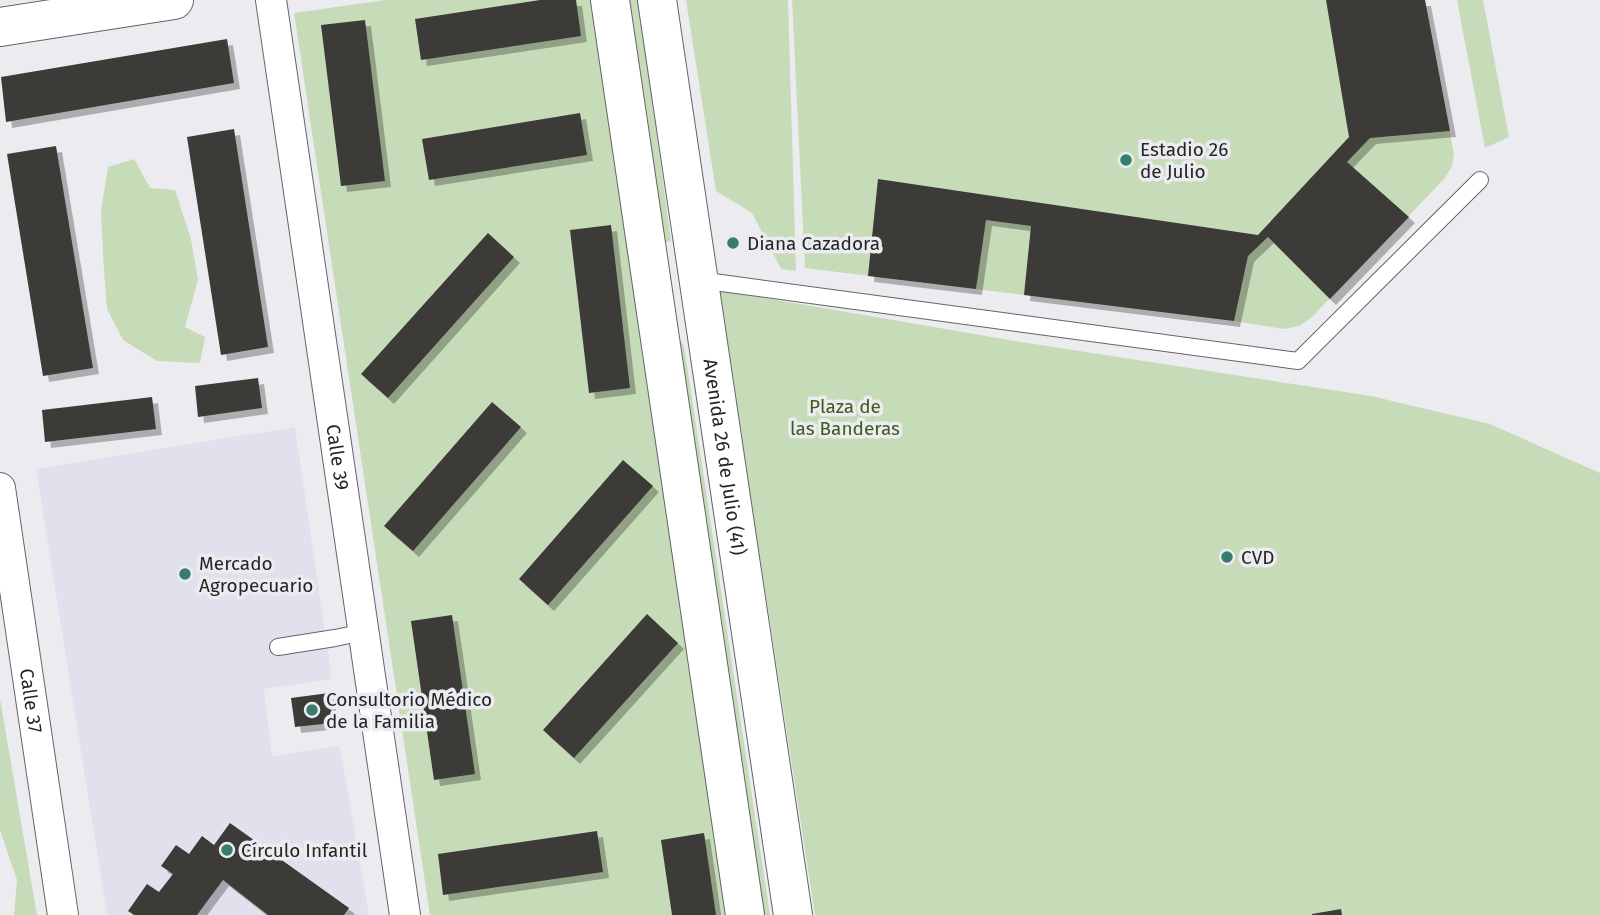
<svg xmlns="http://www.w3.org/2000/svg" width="1600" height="915" viewBox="0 0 1600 915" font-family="'Fira Sans',sans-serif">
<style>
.built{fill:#e1e1ed}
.green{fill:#c6dbb7}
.building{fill:#3d3a38;filter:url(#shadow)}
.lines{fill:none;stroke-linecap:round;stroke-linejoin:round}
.lane-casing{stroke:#646468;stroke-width:18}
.street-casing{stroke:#646468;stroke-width:32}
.secondary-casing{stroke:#646468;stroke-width:40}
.lane{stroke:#fff;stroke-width:16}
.street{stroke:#fff;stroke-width:30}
.secondary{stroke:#fff;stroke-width:38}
.poi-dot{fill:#397b6c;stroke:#ececf0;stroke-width:2.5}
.labels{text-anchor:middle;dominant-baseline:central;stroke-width:7;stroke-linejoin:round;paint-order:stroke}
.poi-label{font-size:19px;fill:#242526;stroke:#ececf0;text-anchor:start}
.park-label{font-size:19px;fill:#3a5c19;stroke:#ececf0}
.street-label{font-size:19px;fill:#242526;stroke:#ececf0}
</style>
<defs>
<filter id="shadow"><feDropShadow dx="6" dy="6" stdDeviation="0" flood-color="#0004"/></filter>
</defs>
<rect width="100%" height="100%" fill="#ececf0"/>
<path class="built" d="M295,427L332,679L264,689L272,756L340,746L369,915H107L36,469Z"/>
<path class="green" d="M385,0H590L728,915H430L294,13Z
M628,0H639L671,241L661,243Z
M686,0H788L796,271L781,269L752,213L716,191Z
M792,0H1425L1454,154L1452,166L1444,179L1311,318L1299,326L1284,329L1234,321L805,268Z
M1457,0H1483L1509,137L1485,148Z
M134,159L150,188L175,190L191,239L198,280L185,327L205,337L200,363L157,361L123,340L107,309L104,271L101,211L108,167Z
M719,290L1015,341L1371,396L1490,424L1600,473V915H815Z
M681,341L684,346L770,915H760L676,347Z
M0,699L37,915H14L17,880L0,830Z"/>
<path class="building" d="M540,0H576L581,36L421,60L415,19Z
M1326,0H1425L1450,131L1370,138L1347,162L1409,217L1330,299L1268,237L1248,256L1234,321L1024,295L1031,226L986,220L976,289L868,276L878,179L1258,235L1349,137Z
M365,20L385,181L341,186L321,25Z
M227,39L234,83L6,122L1,77Z
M580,113L587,155L429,180L422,139Z
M234,129L268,347L221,355L187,137Z
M56,146L93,368L43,376L7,154Z
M611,225L630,388L589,393L570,230Z
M488,233L514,257L388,398L361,374Z
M258,378L262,408L198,417L195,386Z
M152,397L156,429L45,442L42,410Z
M492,402L521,427L413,551L384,526Z
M623,460L653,486L548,605L519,579Z
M647,614L678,643L574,758L543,730Z
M452,615L475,774L434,780L411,621Z
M329,693L332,723L295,727L291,698Z
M230,823L349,908L344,915H268L223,880L197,915H134L128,911L147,884L159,892L173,874L161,866L176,845L189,854L202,836L214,845Z
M597,831L603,872L443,895L438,854Z
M704,833L716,915H672L661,840Z
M1341,909L1342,915H1312V914Z"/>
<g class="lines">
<defs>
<path id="lane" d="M699,280L1298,361L1480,180
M278,647L335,638L364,632"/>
<g id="street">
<path id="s1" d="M271,0L405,915"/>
<path id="s2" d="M0,488L63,915"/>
</g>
<g id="secondary">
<path d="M610,0L745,915"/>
<path id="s3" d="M657,0L793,915"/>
<path d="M0,27L174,0"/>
</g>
</defs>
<use href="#lane" class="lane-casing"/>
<use href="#street" class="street-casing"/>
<use href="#secondary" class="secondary-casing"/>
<use href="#lane" class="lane"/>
<use href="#street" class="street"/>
<use href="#secondary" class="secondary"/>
</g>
<g class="poi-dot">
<circle cx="1126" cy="160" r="7"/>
<circle cx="733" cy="243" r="7"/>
<circle cx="1227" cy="557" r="7"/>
<circle cx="185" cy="574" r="7"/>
<circle cx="312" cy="710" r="7"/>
<circle cx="227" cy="850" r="7"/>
</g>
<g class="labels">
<g class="poi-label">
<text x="1140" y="149">Estadio 26<tspan x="1140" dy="22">de Julio</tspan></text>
<text x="747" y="243">Diana Cazadora</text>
<text x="1241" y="557">CVD</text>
<text x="199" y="563">Mercado<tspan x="199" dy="22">Agropecuario</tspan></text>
<text x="326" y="699">Consultorio Médico<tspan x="326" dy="22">de la Familia</tspan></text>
<text x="241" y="850">Círculo Infantil</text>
</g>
<g class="park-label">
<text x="845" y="406">Plaza de<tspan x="845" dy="22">las Banderas</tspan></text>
</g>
<g class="street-label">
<text stroke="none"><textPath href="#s3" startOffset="462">Avenida 26 de Julio (41)</textPath></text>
<text stroke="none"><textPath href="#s1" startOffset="462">Calle 39</textPath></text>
<text stroke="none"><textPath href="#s2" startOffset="215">Calle 37</textPath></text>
</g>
</g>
</svg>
